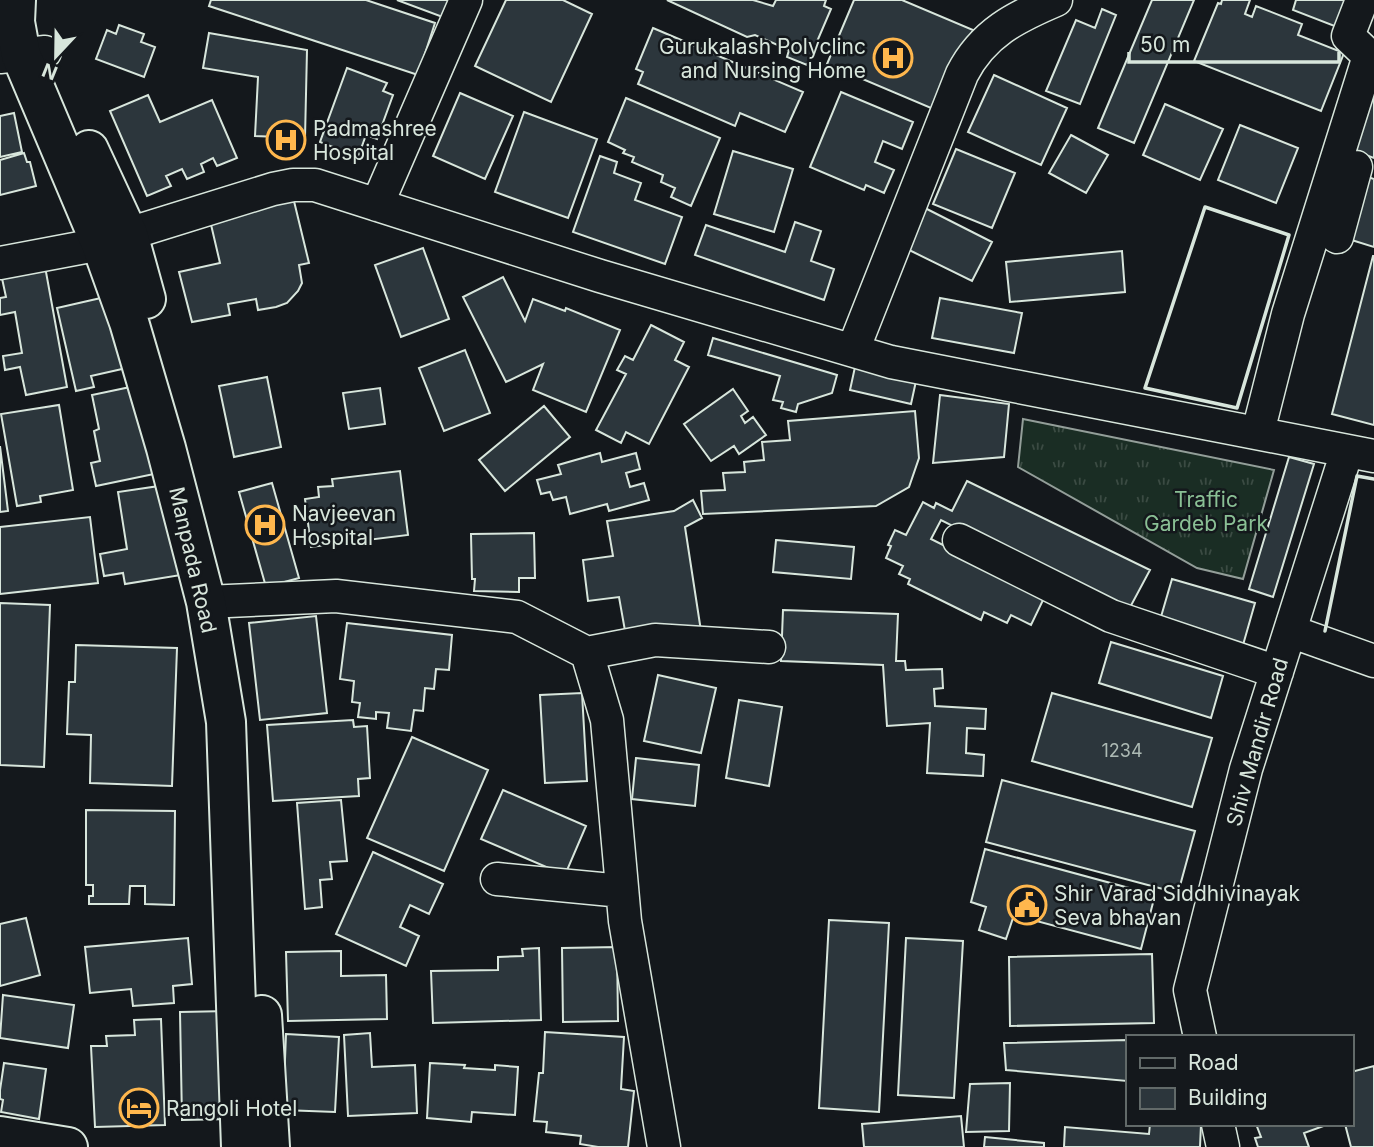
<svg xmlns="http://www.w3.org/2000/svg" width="1374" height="1147" viewBox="0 0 1374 1147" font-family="Inter,sans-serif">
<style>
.grass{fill:url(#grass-tufts);stroke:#939e99;stroke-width:2}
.building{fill:#2c363c;stroke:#d8e6dc;stroke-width:2}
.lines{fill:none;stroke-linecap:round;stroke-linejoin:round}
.minor-casing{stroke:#d8e6dc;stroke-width:35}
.major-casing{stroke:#d8e6dc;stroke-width:42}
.minor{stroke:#14181c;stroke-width:32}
.major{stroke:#14181c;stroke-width:38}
.wall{stroke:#d8e6dc;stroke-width:3.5}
.labels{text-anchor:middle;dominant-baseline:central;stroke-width:5;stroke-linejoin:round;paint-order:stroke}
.number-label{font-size:18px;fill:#adbab4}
.poi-label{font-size:21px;fill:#d8e6dc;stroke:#14181c;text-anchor:start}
.park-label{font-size:21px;fill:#8ac095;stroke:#14181c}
.street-label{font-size:21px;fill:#d8e6dc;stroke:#14181c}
</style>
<defs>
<pattern id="grass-tufts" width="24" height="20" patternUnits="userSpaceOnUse" patternTransform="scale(1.75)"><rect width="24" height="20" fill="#1a2d24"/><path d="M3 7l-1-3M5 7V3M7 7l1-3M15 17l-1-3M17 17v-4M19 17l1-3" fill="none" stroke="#3b4b43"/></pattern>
</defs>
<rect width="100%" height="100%" fill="#14181c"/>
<path class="grass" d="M1023,419L1274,470L1243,579L1197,568L1018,467Z"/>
<path class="building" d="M211,0H366L435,23L418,75L209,6Z
M397,0H455L448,19Z
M506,0H563L592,14L551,102L475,66Z
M667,0H753L773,6L776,0H826L824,6L831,9L807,65L787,57L789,50L755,35L747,37Z
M854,0H902L973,30L938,111L827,64Z
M1152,0H1194L1134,143L1098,128Z
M1222,0H1250L1245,14L1252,17L1256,6L1302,24L1298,35L1344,53L1321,111L1194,61L1218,3L1221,4Z
M1296,0H1347L1337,27L1293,10Z
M1102,9L1116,15L1080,104L1046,91L1076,20L1095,28Z
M119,25L144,34L141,42L155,47L144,77L96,59L107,30L116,34Z
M653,28L803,92L785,132L740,113L735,126L638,84L643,72L636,69Z
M209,33L307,50L305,138L255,136L258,77L203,68Z
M347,68L387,83L383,91L393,95L377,139L366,135L358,157L320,142Z
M994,75L1067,108L1041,165L968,132Z
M841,92L913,122L902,149L883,141L875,162L894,170L884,193L866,185L864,190L810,167Z
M460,93L513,116L485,179L433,156Z
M148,95L160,122L212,100L237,158L217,166L213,158L201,164L204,172L187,179L182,169L166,176L171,186L147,196L110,111Z
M1370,96L1374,97V158L1350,149Z
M626,98L720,138L691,206L671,197L675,188L661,182L663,175L632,162L634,157L623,153L625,150L608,142Z
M1165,104L1223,129L1200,180L1143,155Z
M524,112L597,139L568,218L495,192Z
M14,113L22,152L0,157V116Z
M1240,125L1298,148L1276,203L1218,180Z
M1071,135L1108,155L1086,193L1049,173Z
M956,149L1015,173L992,228L933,204Z
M733,151L793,169L774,232L714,214Z
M24,153L27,162H30L36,186L0,195V160Z
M600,156L617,162L614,173L641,183L635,200L682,217L665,264L573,232Z
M1362,175L1374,179V247L1342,237Z
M293,197L309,263L299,265L302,283L298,291L287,303L276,307L258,310L256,299L228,304L230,315L192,322L179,272L220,263L209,216Z
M919,205L992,242L972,281L899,245Z
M795,222L821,231L811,261L834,269L824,300L695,255L706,225L785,252Z
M423,248L449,319L401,337L375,265Z
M1122,251L1125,292L1010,302L1006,262Z
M1373,256H1374V425L1332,414Z
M44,261L67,387L26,395L20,367L5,370L3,356L22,353L15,312L0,315V298L6,297L0,269Z
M503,277L525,321L533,299L565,311L566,308L620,330L586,412L533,390L543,364L506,382L463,297Z
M114,295L131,367L91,376L94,387L76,391L57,308Z
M940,298L1022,313L1014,353L932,338Z
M651,325L684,342L675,360L689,367L649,444L626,432L621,443L596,430L626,374L617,370L625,356L633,360Z
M713,338L837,375L832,393L798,404L796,412L781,408L783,402L773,400L780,376L708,355Z
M465,350L490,413L444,431L419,368Z
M855,367L916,381L911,404L850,390Z
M267,377L281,447L234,457L219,386Z
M135,386L154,474L96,486L91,463L100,461L94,431L99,429L92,395Z
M380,388L385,424L349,429L343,393Z
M733,389L748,411L741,416L745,423L753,417L766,435L739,454L734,446L711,461L684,424Z
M940,395L1009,404L1004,457L933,463Z
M59,405L73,490L40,496L41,502L17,506L1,414Z
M544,406L570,437L505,491L479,460Z
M915,411L919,458L909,487L876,506L703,514L701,491L725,490L723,473L745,472L744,462L764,460L762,442L790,440L788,421Z
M0,446L8,511L0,512Z
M600,453L602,462L636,453L640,469L626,473L630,487L644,483L649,500L609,511L607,504L570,514L566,497L553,500L550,492L541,494L537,480L561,474L558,465Z
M1289,457L1314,464L1273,597L1249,589Z
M400,471L408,535L311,547L305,499L319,497L318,487L333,486L332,479Z
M967,481L1150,570L1127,613L941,520L931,539L1045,596L1031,625L1011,615L1007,623L984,612L981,620L908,584L910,579L899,574L903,566L886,558L891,546L888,545L895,530L906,535L923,502L934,508L936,503L952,511Z
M272,483L299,578L266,587L239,492Z
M166,485L181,575L125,584L123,573L104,576L100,554L127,549L118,492Z
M693,500L702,518L685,527L701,631L627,642L619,597L588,601L583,560L613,556L607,521L674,511Z
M90,517L98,583L0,594V527Z
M534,533L535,578H519V592L474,591L475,579H472L471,534Z
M776,540L854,547L851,579L773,572Z
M1172,579L1255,603L1241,652L1158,627Z
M0,603L50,605L44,767L0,765Z
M783,610L898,614L896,661H905L906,670L942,669L943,688L934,689L935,706L986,709L985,729L967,728L966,753L984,755L983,776L927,773L930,723L887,726L883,665L781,661Z
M316,616L327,713L260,720L249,623Z
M347,623L452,635L449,670L436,669L434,689L425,688L423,711L414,710L411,731L387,728L389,713L376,712V719L358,717L360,703L352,702L354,681L340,679Z
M1111,642L1223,676L1211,718L1099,683Z
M76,645L177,648L172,786L90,783L91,735L67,734L69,682H75Z
M658,675L716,688L701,753L644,741Z
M582,693L587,781L545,783L540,695Z
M1052,693L1212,738L1192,807L1032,761Z
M739,700L782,707L769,786L726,778Z
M353,720L354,727L367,726L370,778L358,779L359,796L273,801L267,725Z
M412,737L488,770L444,871L367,838Z
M636,758L699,765L695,806L632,799Z
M1002,780L1195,831L1178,893L986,842Z
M503,790L586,826L565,875L481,839Z
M341,800L347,861L330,862L332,879L320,880L322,907L305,909L297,803Z
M86,810L175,811L174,905L145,904V886H130L129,904H89V896H93V885H86Z
M985,849L1155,895L1141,949L1014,915L1006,939L979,930L986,907L971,902Z
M373,852L443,884L429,914L410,905L400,927L419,936L406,966L336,934Z
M26,918L40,975L0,986V924Z
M829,920L889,923L879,1112L819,1108Z
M188,938L192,984L173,986L174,1003L133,1006L131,989L90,993L85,947Z
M906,938L963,941L954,1098L898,1095Z
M617,947L618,1021L563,1022L562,948Z
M539,948L541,1020L433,1023L431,971L498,970V957L523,956L522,949Z
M341,951V976L386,975L387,1019L288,1021L286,952Z
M1152,954L1154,1023L1010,1026L1009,957Z
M3,995L74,1005L68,1048L0,1038Z
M229,1011L231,1119L182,1120L180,1012Z
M161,1019L165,1125L95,1127L91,1046H107L106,1036L135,1035L134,1020Z
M545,1032L624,1037L621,1089L634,1091L628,1147H598L580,1144L581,1136L546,1132L547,1122L534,1121L539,1073H543Z
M370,1033L372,1067L415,1065L417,1113L348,1116L344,1035Z
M286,1034L339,1037L335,1112L283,1110Z
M1127,1040V1081L1006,1070L1004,1043Z
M4,1063L46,1069L39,1119L1,1112L3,1100L0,1099V1090Z
M430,1063L465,1065L464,1068L495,1070V1065L518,1067L515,1115L472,1112L471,1122L427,1118Z
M1374,1066V1147H1351L1345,1124H1351V1072Z
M1010,1083L1009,1131L966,1132L970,1084Z
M961,1116L964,1147H864L862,1124Z
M1150,1124H1201L1200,1147H1064L1065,1127L1149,1134Z
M1256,1124H1329L1304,1133L1309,1147H1258L1255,1138L1261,1137Z
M985,1137L1044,1143V1147H984Z"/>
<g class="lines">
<defs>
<path id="minor" d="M0,57L45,52
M377,205L466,0
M1337,237L1356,167
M0,263L101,244L128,234L273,189L293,185H315L600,276L891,362L1374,456
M853,350L962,74C983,33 1016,17 1056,0
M1258,432L1288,314L1369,56L1348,36L1362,0
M959,540L1111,616L1277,672
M206,602L336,596L517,617L587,653L607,720L625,921L664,1147
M1290,631L1374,661
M587,653L655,640L769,647
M497,879L622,891
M1200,1037L1190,990L1246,769L1347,451
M1218,1124L1223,1147"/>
<path id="major" d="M16,0L15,22L21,55L101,244L129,322L166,448L206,602L226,722L241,1147
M89,150L128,234L146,299
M262,1015L270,1147
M0,1136L68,1147"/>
</defs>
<use href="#minor" class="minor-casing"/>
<use href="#major" class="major-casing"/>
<use href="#minor" class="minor"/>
<use href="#major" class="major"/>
<path class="wall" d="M1205,207L1289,235L1237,408L1145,388Z
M1325,631L1357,476L1374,479"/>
</g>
<defs>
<symbol id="hospital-ring" viewBox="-11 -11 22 22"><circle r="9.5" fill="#14181c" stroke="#ffb74d" stroke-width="1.5"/><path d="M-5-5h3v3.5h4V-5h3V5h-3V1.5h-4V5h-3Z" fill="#ffb74d"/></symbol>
<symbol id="civic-ring" viewBox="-11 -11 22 22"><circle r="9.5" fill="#14181c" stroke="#ffb74d" stroke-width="1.5"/><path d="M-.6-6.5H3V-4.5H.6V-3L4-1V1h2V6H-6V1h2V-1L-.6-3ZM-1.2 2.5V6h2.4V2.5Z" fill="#ffb74d"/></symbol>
<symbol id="hotel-ring" viewBox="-11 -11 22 22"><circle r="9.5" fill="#14181c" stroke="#ffb74d" stroke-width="1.5"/><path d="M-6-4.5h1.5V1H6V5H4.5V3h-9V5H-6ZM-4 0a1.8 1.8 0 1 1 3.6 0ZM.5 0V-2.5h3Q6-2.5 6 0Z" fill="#ffb74d"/></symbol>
</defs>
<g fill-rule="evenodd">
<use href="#hospital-ring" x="871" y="36" width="44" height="44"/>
<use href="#hospital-ring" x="264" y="118" width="44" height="44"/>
<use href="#hospital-ring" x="243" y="503" width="44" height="44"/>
<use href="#civic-ring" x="1005" y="883" width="44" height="44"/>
<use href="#hotel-ring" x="117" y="1086" width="44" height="44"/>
</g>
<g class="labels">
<g class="number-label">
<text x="1122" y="750">1234</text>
</g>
<g class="poi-label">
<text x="866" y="46" text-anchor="end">Gurukalash Polyclinc<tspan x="866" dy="24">and Nursing Home</tspan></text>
<text x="313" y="128">Padmashree<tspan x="313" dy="24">Hospital</tspan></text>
<text x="292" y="513">Navjeevan<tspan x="292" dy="24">Hospital</tspan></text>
<text x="1054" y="893">Shir Varad Siddhivinayak<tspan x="1054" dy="24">Seva bhavan</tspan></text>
<text x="166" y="1108">Rangoli Hotel</text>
</g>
<g class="park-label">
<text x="1206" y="499">Traffic<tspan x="1206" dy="24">Gardeb Park</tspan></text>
</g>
<g class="street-label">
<text transform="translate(193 560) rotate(77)">Manpada Road</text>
<text transform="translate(1257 742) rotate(-74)">Shiv Mandir Road</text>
</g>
</g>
<rect x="1126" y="1035" width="228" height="91" fill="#14181c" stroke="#626a69" stroke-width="2"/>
<rect x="1140" y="1058" width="35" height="10" fill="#14181c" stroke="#626a69" stroke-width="2"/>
<text x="1188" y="1070" font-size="21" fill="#d8e6dc">Road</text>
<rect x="1140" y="1088" width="35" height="21" fill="#2c363c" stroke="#626a69" stroke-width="2"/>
<text x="1188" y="1105" font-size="21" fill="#d8e6dc">Building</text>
<g transform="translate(56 56) rotate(202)" stroke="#14181c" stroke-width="5" paint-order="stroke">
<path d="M0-5L12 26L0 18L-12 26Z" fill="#d8e6dc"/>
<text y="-10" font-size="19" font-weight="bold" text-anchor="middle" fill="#d8e6dc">N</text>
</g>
<path d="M1129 52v10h210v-10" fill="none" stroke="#d8e6dc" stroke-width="3.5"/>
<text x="1140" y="52" font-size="21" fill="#d8e6dc" stroke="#14181c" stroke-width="5" paint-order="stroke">50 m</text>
</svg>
